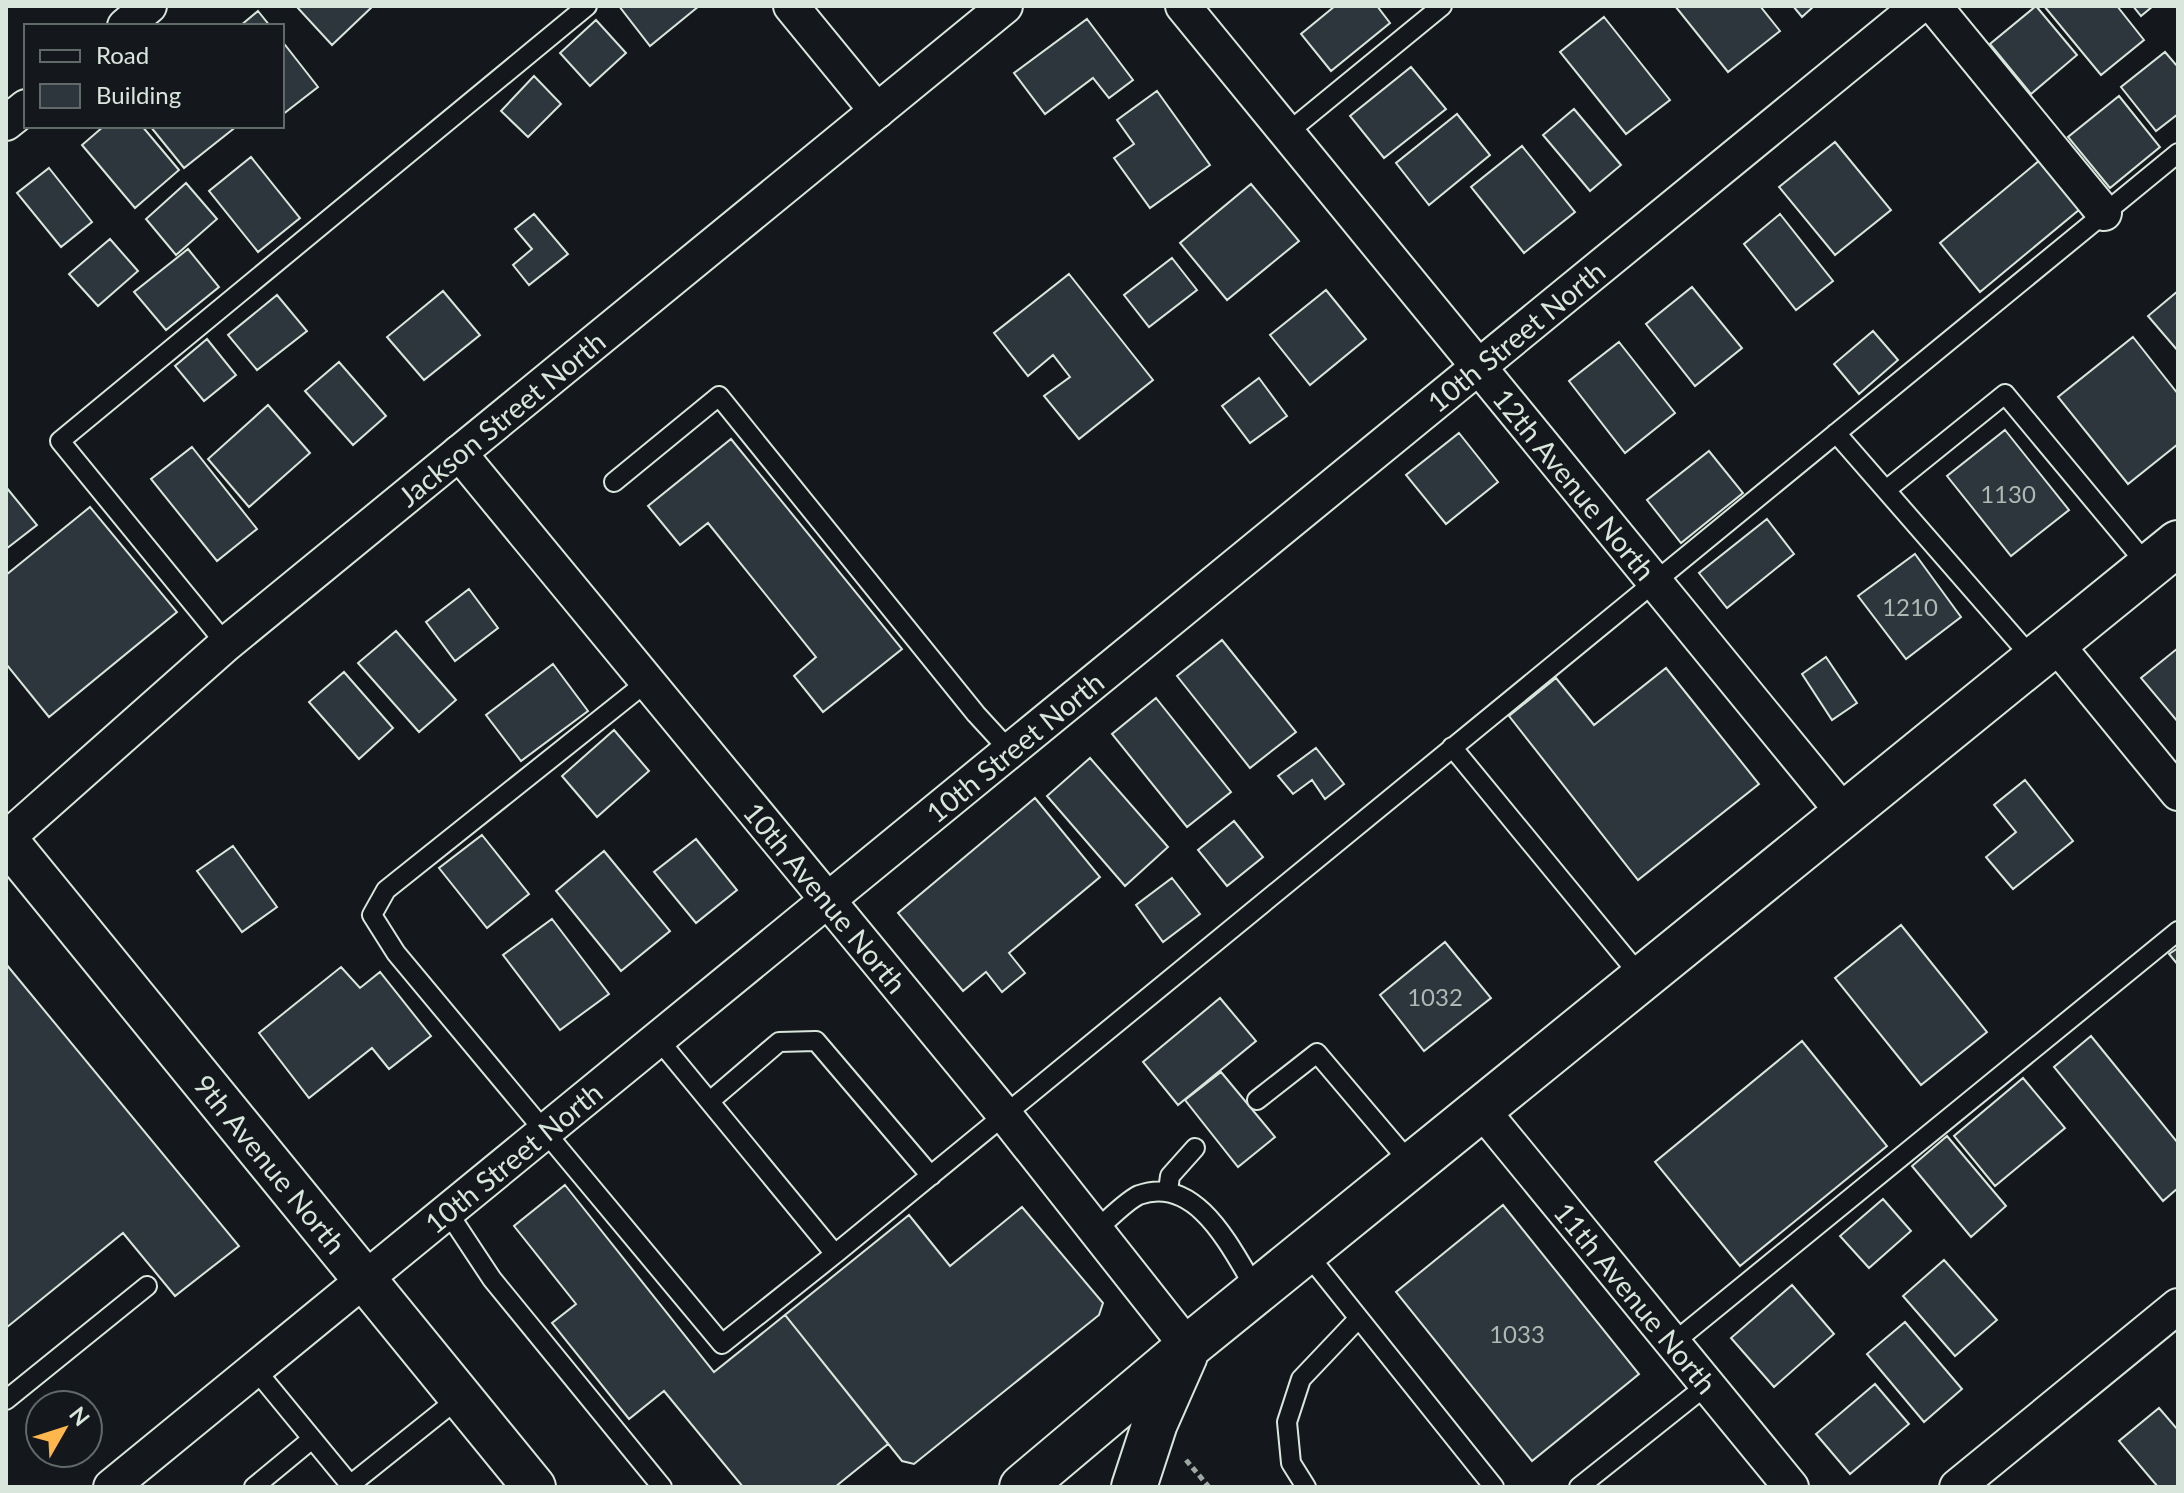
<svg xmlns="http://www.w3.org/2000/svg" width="2184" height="1493" viewBox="0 0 2184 1493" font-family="Lato,sans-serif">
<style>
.building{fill:#2c363c;stroke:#d8e6dc;stroke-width:2}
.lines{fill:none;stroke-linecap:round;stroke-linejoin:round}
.service-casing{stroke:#d8e6dc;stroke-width:22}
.minor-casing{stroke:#d8e6dc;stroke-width:38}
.tertiary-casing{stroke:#d8e6dc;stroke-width:46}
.secondary-casing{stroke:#d8e6dc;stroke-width:48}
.path{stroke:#9da8a2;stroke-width:5;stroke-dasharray:6 4;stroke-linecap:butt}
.service{stroke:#14181c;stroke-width:18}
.minor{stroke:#14181c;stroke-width:34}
.tertiary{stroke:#14181c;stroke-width:42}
.secondary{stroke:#14181c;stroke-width:44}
.labels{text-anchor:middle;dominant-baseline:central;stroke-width:6;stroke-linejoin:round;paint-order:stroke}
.number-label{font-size:24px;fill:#adbab4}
.street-label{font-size:28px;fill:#d8e6dc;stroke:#14181c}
</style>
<rect width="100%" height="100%" fill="#14181c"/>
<path class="building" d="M296,6H373L332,45Z
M619,6H699L650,46Z
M1335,6H1377L1390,23L1331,71L1301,34Z
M1675,6H1760L1780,31L1728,72Z
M1793,6H1814L1802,17Z
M2036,6L2077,55L2031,94L1990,44Z
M2044,6H2117L2144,40L2101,75Z
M2133,6H2153L2141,16Z
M258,11L270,26H240Z
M1604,17L1670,100L1626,134L1560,52Z
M1087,19L1133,80L1109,98L1093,78L1045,114L1014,73Z
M596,20L626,53L590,86L560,53Z
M282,41L318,87L282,115Z
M2165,52L2178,67V114L2156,131L2121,87Z
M1411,67L1446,109L1384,158L1350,116Z
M534,76L561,104L528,137L501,111Z
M1157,91L1210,165L1150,208L1114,158L1134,144L1117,120Z
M2119,96L2160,147L2110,188L2068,137Z
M1574,109L1621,165L1590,191L1543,135Z
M1457,114L1490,155L1429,205L1396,163Z
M104,126H142L179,170L135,208L82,145Z
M150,126H237L184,168Z
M1835,142L1891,210L1835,255L1779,187Z
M1522,146L1575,212L1524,253L1471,187Z
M251,157L300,218L258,252L209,191Z
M2040,160L2080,209L1980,292L1940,243Z
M49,168L92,222L61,247L17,193Z
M186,183L217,219L176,255L146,219Z
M1251,184L1299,241L1227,300L1180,243Z
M534,214L568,254L529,285L513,265L532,249L515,229Z
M1780,214L1833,281L1796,310L1744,244Z
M110,239L138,271L98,306L69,274Z
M188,249L219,287L166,330L134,292Z
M1172,258L1197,290L1149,327L1124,295Z
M1069,274L1153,380L1079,439L1044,396L1070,377L1053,355L1028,376L994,333Z
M1692,287L1742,348L1695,386L1646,324Z
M1326,290L1366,339L1310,385L1270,335Z
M443,291L480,335L424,380L387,337Z
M2178,291V351L2148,316Z
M277,295L307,331L257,370L228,335Z
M1873,331L1898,360L1859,394L1834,364Z
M2133,337L2178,394V444L2128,484L2058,397Z
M207,339L236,375L204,401L175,366Z
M1619,342L1675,413L1625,453L1569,381Z
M339,362L386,416L353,445L305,391Z
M1259,378L1287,416L1250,443L1222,406Z
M268,405L310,453L249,507L208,459Z
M2005,430L2069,510L2011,556L1947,476Z
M1459,433L1498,482L1446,524L1406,475Z
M731,439L902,649L823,712L794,676L816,657L708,523L680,545L648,506Z
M192,447L257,529L217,561L151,479Z
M1709,451L1743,493L1681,543L1647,500Z
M6,487L37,525L6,549Z
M90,507L177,612L49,717L6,664V575Z
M1767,519L1794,554L1727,608L1699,573Z
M1915,554L1961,617L1906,659L1858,596Z
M469,589L498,628L455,661L426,622Z
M396,631L456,700L419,732L358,663Z
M1222,640L1296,732L1250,768L1177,676Z
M2178,648V722L2141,678Z
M1826,657L1857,703L1832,720L1802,674Z
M553,664L588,711L521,761L486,715Z
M1666,668L1759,784L1638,880L1509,716L1556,678L1594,725Z
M344,672L393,728L359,759L309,702Z
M1156,698L1231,792L1187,827L1112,734Z
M614,730L649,771L597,817L562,776Z
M1316,748L1344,784L1325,799L1312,780L1293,794L1278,776Z
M1090,758L1168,847L1125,886L1047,796Z
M2025,780L2073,841L2013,889L1986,857L2016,832L1994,805Z
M1035,798L1100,877L1009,953L1025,973L1002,992L986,972L963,991L898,913Z
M1234,821L1263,857L1227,886L1198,850Z
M482,835L529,894L487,928L439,868Z
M696,839L737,890L696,923L654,872Z
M233,846L277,907L242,932L197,871Z
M604,851L670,931L621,971L556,891Z
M1172,878L1200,914L1163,942L1136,905Z
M552,919L609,994L560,1030L503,955Z
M1901,925L1987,1032L1921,1085L1835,978Z
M1445,942L1491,998L1424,1051L1380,995Z
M2178,948V965L2169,954Z
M6,964L239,1246L175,1296L123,1233L6,1328Z
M341,967L360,988L380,972L431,1036L389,1069L372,1048L309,1098L259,1033Z
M1220,998L1256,1041L1178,1105L1143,1062Z
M2091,1036L2178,1143V1188L2163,1201L2054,1067Z
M1802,1041L1887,1146L1740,1266L1655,1162Z
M1221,1072L1275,1137L1238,1167L1185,1100Z
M2023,1078L2065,1128L1995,1186L1954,1136Z
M1947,1136L2006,1206L1971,1237L1912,1166Z
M565,1185L714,1372L785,1315L888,1444L835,1487H743L664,1391L629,1419L552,1323L576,1304L514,1226Z
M1883,1199L1911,1231L1869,1268L1840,1236Z
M1503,1205L1639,1374L1532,1461L1396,1292Z
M1022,1207L1103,1303L1099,1315L914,1464L902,1461L785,1315L909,1215L950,1266Z
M1944,1260L1997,1320L1955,1356L1903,1296Z
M1792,1285L1834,1334L1774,1387L1731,1338Z
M1905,1322L1962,1389L1924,1422L1867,1354Z
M1875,1384L1909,1424L1850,1474L1816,1434Z
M2159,1408L2178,1430V1487H2158L2119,1441Z"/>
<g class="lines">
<defs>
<path id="service" d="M1287,133L1442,6
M1836,433L2034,660
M614,482L719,396L976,714L1010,751
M1886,490L2005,394L2149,567
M226,644L60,441L587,6
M648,681L386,890L372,915L396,953L722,1344L835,1254
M1452,747L1642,978
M658,1039L835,1254L2178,153
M1257,1100L1317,1053L1412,1165
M710,1101L779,1042L816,1041L931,1176
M1168,1191L1170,1176L1195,1148
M447,1211L492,1279L662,1487
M1096,1230C1107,1221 1127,1200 1139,1195C1198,1174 1232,1251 1257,1291
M1305,1251L1494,1487
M1673,1343L2178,931
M255,1369L352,1487
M6,1400L147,1286
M350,1485L460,1397
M254,1487L312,1439
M1306,1487L1291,1463L1287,1422L1301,1379L1358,1319
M1579,1487L1707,1385"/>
<g id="minor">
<path d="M791,6L877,111"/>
<path id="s1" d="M1183,6L1844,813"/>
<path d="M1934,6L2104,213"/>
<path d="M125,26L149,6"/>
<path d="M6,123L26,107"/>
<path id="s2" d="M459,453L1004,1114L1188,1347"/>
<path d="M2055,643L2178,793"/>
<path id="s3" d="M6,839L226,644L1005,6"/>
<path id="s4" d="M1481,1109L1791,1487"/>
<path id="s5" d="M111,1487L1919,6"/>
<path d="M1957,1487L2178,1306"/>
</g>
<g id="tertiary">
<path id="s6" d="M6,840L534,1487"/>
</g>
<path id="secondary" d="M1022,1487L1188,1347L2178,543
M1134,1487L1155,1423L1185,1355"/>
</defs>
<use href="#service" class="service-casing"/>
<use href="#minor" class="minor-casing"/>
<use href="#tertiary" class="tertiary-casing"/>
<use href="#secondary" class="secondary-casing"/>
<path class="path" d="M1186,1460L1209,1487"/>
<use href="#service" class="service"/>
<use href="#minor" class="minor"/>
<use href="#tertiary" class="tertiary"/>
<use href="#secondary" class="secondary"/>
</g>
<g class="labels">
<g class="number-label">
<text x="2008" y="493">1130</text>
<text x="1910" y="606">1210</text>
<text x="1435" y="996">1032</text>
<text x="1517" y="1333">1033</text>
</g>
<g class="street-label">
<text stroke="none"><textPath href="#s5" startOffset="1816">10th Street North</textPath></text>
<text stroke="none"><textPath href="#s3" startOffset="650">Jackson Street North</textPath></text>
<text stroke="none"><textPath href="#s1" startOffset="618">12th Avenue North</textPath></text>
<text stroke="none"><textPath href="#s5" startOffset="1168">10th Street North</textPath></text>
<text stroke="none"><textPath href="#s2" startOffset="576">10th Avenue North</textPath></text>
<text stroke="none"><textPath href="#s5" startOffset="520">10th Street North</textPath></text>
<text stroke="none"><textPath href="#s6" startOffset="418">9th Avenue North</textPath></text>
<text stroke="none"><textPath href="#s4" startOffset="244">11th Avenue North</textPath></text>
</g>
</g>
<rect width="2184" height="1493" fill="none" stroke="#d8e6dc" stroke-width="16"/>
<rect x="24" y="24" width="260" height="104" fill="#14181c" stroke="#626a69" stroke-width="2"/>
<rect x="40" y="50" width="40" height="12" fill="#14181c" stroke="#626a69" stroke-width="2"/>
<text x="96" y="64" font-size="24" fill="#d8e6dc">Road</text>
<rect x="40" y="84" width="40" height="24" fill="#2c363c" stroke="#626a69" stroke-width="2"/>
<text x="96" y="104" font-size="24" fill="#d8e6dc">Building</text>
<g transform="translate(64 1429) rotate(51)"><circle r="38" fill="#14181c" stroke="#626a69" stroke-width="2"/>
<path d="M0-6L14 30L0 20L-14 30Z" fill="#ffb74d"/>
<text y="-12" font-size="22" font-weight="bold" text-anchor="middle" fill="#d8e6dc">N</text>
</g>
</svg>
